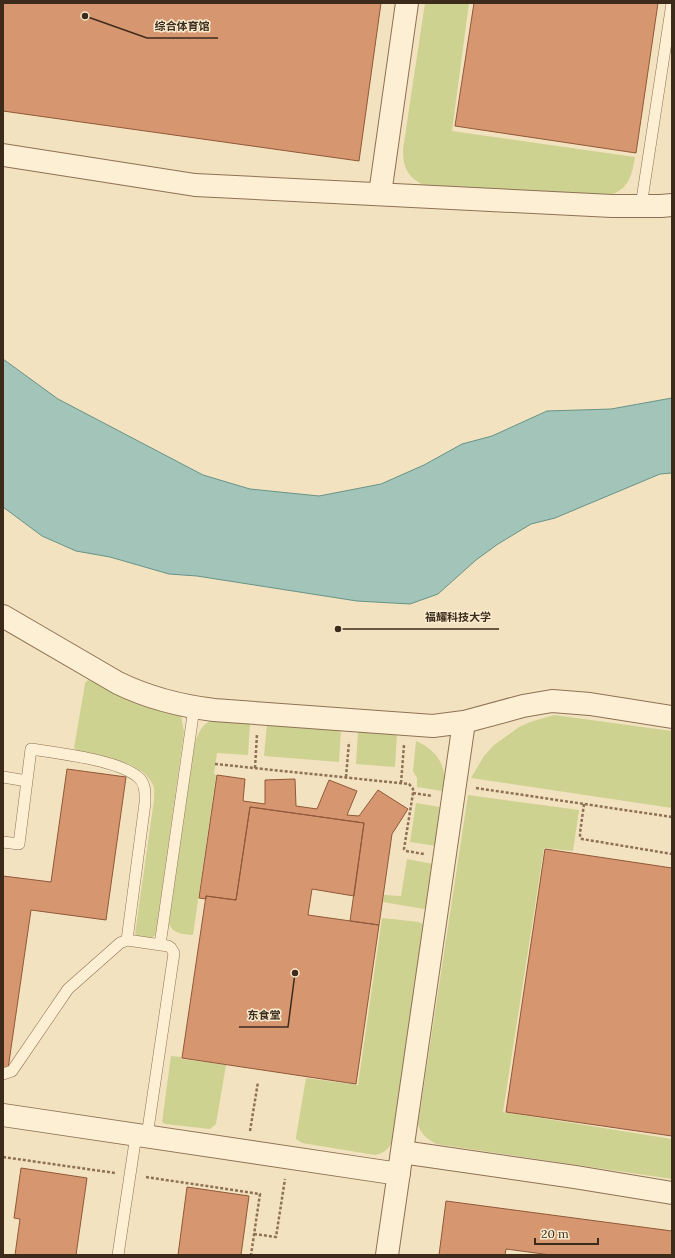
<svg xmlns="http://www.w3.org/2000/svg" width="675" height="1258" viewBox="0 0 675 1258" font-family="Lora,'Noto Sans SC',serif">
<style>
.green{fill:#cdd291}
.water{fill:#a2c4b9;stroke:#689387}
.building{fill:#d69770;stroke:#905838}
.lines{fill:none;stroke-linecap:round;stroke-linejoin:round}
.service-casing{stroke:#8e7155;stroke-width:12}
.minor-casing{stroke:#8e7155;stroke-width:24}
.path{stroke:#8e7155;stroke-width:2.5;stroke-dasharray:3 2;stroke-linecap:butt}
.service{stroke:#fdefd3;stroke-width:11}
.minor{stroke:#fdefd3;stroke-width:22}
.leader{fill:none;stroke:#3c2a1b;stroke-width:1.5}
.callout-dot{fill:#3c2a1b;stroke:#f9eccf;stroke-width:1.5}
.callout-label{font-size:11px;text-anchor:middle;font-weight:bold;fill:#3c2a1b;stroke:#f9eccf;stroke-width:3;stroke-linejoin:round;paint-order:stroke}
</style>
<rect width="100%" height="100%" fill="#f3e2bf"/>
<path class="green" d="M425,3H469L452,131L635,157C632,175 629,189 610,195L424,185C407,177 403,167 403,149Z
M88,680C105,685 120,694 136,702C150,708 165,713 181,715L184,732L157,925L155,935L150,939L138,937L135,934L154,800C154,795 155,789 153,785C142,760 101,757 78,752L74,748L84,690L85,683Z
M554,715L672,731V808L471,778L484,756L494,745L519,727L530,722Z
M214,719L250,723L248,755L217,753L214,774L216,775V776L193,935C183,934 173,934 169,924L195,743C198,732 203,723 214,719Z
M267,724L341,729L339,762L264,756Z
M358,731L397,733L395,767L356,764Z
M416,741C438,751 448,766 443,791L417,787V778L413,771Z
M468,795L579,810L573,851L544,848L503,1112L672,1139V1179L436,1144C427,1139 421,1134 418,1124Z
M416,803L440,807L436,846L410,842Z
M407,859L433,864L428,907L424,909L383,902L384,895L401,896Z
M382,918L419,922L423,924L424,928L392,1142C388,1150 384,1153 375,1155L302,1143L296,1139V1137L306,1078L358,1085Z
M171,1056L182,1057L181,1059L226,1065L216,1124L210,1129L165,1124L162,1122Z"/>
<path class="water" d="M3,359L58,399L203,475L250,489L319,496L381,484L424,465L462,444L492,436L547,411L611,409L672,398V473L660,474L555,518L531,524L498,544L476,560L438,594L410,604L357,601L197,576L169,574L110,557L76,551L42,536L3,507Z"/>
<path class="building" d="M3,3H381L359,161L3,111Z
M474,3H658L636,153L455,126Z
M67,769L126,777L106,920L31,910L8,1069L3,1068V876L51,882Z
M217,775L245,779L243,801L265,804V780L295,779L296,806L317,809L329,780L357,791L347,815L359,816L378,790L408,809L392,834L379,925L350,921L364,823L250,807L236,900L206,896V899L199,898Z
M250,807L364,823L354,896L312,889L308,915L379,925L356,1084L182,1058L206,896L236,900Z
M545,849L672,868V1136L506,1112Z
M21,1168L87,1178L76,1255H15L20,1219L14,1218Z
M187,1187L249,1196L241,1255H178Z
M446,1201L672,1231V1255H551L506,1249L505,1255H439Z"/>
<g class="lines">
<defs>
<path id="service" d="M641,206L672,3
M3,777L27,781
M3,842L19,844L31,749C57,753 118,760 138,777C146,783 145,794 145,803L127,940
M160,945L194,708
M3,1074L12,1071L68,989L120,943L127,940L168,946L171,948L174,953L147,1136
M118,1255L136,1135"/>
<path id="minor" d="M3,155L195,185L612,206H661L672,205
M380,194L407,3
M3,616L118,683C149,698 181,706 214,710L433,726L464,722L523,706L552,701L590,704L672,717
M3,1115L399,1174
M402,1152L575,1177L672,1193
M387,1255L464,722"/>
</defs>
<use href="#service" class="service-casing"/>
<use href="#minor" class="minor-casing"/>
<path class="path" d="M215,764L409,784L413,789V793L404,849L406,851L424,854
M255,768L257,734
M346,777L349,742
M401,783L404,745
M476,788L672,817
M413,793L432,796
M584,804L580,833V837L582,839L672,854
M250,1131L258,1082
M3,1157L115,1173
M146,1177L260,1194L251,1255
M254,1234L276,1237L285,1179"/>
<use href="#service" class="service"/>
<use href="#minor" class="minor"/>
</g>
<path class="leader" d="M85 16L147 38H218M338 629L417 629H499M295 973L288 1027H239"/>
<g class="callout-dot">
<circle cx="85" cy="16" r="4"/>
<circle cx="338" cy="629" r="4"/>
<circle cx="295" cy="973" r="4"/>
</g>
<g class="callout-label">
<text x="182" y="30">综合体育馆</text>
<text x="458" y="621">福耀科技大学</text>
<text x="264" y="1019">东食堂</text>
</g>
<rect width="675" height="1258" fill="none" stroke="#3c2a1b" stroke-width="8"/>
<path d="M535 1238v6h63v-6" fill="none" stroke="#3c2a1b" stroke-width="2"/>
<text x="541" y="1238" font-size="12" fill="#3c2a1b" stroke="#f9eccf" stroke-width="3" paint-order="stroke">20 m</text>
</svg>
